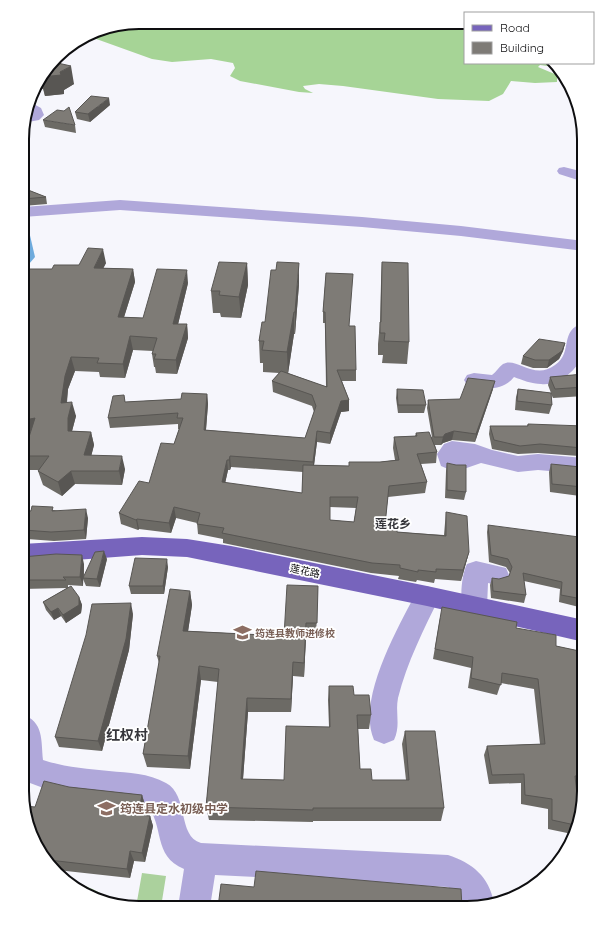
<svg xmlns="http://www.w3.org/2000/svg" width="606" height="930" viewBox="0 0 606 930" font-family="Quicksand,'Noto Sans SC',sans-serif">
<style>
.green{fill:#abd19d}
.forest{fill:#a6d496}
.water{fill:#6eabdd}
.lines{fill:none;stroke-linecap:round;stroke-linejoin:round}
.minor{fill:#b0a8da;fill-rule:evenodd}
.major{fill:#7764bc;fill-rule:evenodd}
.wall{fill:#6c6a65;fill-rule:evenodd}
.shaded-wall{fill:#585653}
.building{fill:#7e7b76;stroke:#585653;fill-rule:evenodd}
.labels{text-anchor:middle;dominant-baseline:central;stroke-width:3.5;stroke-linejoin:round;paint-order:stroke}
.street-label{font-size:10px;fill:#0e0e10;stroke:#fff}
.education-label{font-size:10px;font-weight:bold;fill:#785e54;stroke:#fff;text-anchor:start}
.quarter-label{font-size:12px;font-weight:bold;fill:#36363b;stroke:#fff}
.near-education-label{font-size:12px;font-weight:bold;fill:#785e54;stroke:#fff;text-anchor:start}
.near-quarter-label{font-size:14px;font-weight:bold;fill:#36363b;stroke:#fff}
.rim{fill:none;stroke:#0e0e10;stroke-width:2}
</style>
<rect width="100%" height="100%" fill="#f6f6fc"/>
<path class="green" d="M142,873L166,876L161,907H136Z
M66,882C85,883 102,893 117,904L68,884Z"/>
<path class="forest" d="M139,22L417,23C430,32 450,28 465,26V63H551L555,67L540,65L538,67L557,75V82L535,83L511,81L503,94L489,101L438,99L343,86L319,84L303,86L305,89L313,93L299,92L240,81L230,76L235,68L233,63L211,59L172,62L152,59L88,36L101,28Z"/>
<path class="water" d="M23,230L29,231L35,257L23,271Z"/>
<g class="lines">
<path class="minor" d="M30,102L41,108L44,115L39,120L23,123L26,115L30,114L27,111Z
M564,167L584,172V182L559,174L557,171L559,168Z
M120,200L362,217L461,226L584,241V251L461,236L362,227L120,210L23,217V207Z
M584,323V353C577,370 560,386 541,384C532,384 522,380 514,377C502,392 483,389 467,385L464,380L467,375L474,373L492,375C496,372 499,367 503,364C516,356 534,381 555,365C574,352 558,330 584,323Z
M452,441L475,444L492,450L518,456L538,454L584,458V474L538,470L518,472L481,463L455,472L441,466L437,454L444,444Z
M476,561L506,568L509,575L506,582L497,585L488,583L487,607L483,614L474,618L465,614C459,603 461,576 467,564Z
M427,586L436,589L440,596C424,629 407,662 398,698C395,713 401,725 394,740L384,744L374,740C356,699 399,626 418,589Z
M22,714C44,722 41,740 43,760C64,767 87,769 109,771C129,773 148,773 166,783C189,795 177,836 201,843L448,855C472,863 489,876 494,903L463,908L461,899L448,887L215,875L210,907H178L184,869C152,856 165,825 146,804L74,796L46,789L22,780Z"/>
<path class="major" d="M142,537L187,539L231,546L427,586L584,620V642L427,606L187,557L142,555L22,564V544Z"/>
</g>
<path class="wall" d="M53,62L74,84L64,90V94L45,96L43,89L38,80Z
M110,105L90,122L77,119L75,112Z
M43,120L75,125L76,133L45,127Z
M23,188L46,197L47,204L23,206Z
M382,262L409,342L407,364L382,363L383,355H378V344L380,322L381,283Z
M106,263L103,268L133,269L135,282L124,317L143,318L188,283L178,324H187L188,338L177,374L156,373L155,367H154L152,354L153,351L133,350L125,378L100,377L99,372L75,371L68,389L67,403L76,416L72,431L91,432L94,445L91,456L125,469L122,485L75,484L62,496L43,485L38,471L39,470H28L23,456L30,434H29L26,424L23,425V269H52L79,265Z
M247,263L248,285L241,318L221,317L220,313H213L211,291Z
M326,273L349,326L356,370V381H342L349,400V411L341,412L330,444L317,442L314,465L349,466V462H380L395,460L393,448L394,437L415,436L416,433L432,437L427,408L428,400L460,399L493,389L475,442L452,440L443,443L441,445H435L437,452L436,463L421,464L427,482L425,493L388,497L385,525L397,532L444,535L445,523L446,512L469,552L466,563L461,581L435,579L434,583L417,580L416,582L398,579L399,576L371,573L223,543V539L198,534L197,523L176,518L171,533L139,529L138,530L121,524L119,513L149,483L174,444L179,429H178V424L110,428L108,418L124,395L125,402L181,399L207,394L208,404L206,430L305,438L314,412L312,406L273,392L272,381L279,373L263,372V363H260L259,341L265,322L299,284L295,334H294L288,373L326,387L325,323H323V312ZM231,467L303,472L302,493L225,483L228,470H230ZM330,507L356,508L354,522L330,520Z
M565,343L563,351L559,359L547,368H533L521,364L523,356Z
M584,374V396L553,398L551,394L552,405L549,414L515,410L516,397L518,389L551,393L548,385L550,377Z
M397,389L426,405L424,413H398L396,398Z
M528,424L584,440L579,456L538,453L518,454L492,449L489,434L490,426H527Z
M447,463L466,492L464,500L445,498L446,471Z
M551,464L583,487L580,496L550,492L549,472Z
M54,510L88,518L86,539L54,541L27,539L26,542L22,543V511Z
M488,525L584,555V580H583L582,599L579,607L559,602L560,589L524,581L526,595L524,603L491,598L490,585L492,578L499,579L509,576L510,573L506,567L489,562L487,532Z
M22,557L84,564V577L107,559L100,587L86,586L83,579V586L68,585V588L79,597L82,605L81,613L66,623L61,616L54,620L46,610L43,602L67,588L22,589Z
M168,567L164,594H131L129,586Z
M318,586L316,638L306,637L304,677L293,676L291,712H248L243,779L284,780L329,727L328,700L329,686L354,695L371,715L369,729H358L360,769L372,780H406L402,744L405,731L444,808L441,821H313V822L209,820L206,807L218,682L201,680L190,769L147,767L143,754L159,663L157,656L190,591L192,605L188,631L284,636Z
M133,614L129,650L102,751L59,747L55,737Z
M440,618L516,628L556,646L584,652V784L576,785L579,813L572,834L548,829V809L521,804V783L489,784L484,755L487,746L540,744L534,689L501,683L497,695L468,688L471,668L433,659Z
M69,787L142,795L145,805L143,816H150L153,826L145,862L134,861L130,878L57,870L31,836Z"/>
<path class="shaded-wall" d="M71,66L74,84L64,90V94L45,96L41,77L60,72Z
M40,77L43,89L34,90L38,80Z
M109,98L110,105L90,122L88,114Z
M103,249L106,263L97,281L94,268Z
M247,263L248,285L241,318L239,297Z
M299,263V284L295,334V312Z
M133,269L135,282L120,330L118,317Z
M187,270L188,283L175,337L173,324Z
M294,312V334L288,374L287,352Z
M187,324L188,338L177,374L176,360Z
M130,336L133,350L125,378L123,364Z
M565,343L563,351L559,359L547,368L549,360Z
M71,357L75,371L68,389L65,417L61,403L65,376Z
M495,381L493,389L475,442L476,434Z
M207,394L208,404L205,441L204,430Z
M349,400V411L341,412L330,444V433L341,401Z
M72,402L76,416L72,431H68V418Z
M23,411L35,418L39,432L29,434L26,424L23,425Z
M317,431V442L313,473V462Z
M454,431L452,440L443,443L441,445L443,437L445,434Z
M91,432L94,445L88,469L84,455Z
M122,456L125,469L122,485L119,471Z
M230,456L231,467L230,470L229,460Z
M227,460L228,470L223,493L222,482Z
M71,471L75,484L62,496L58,482Z
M174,507L176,518L171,533L169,523Z
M86,509L88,518L86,539L84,530Z
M137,519L139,529L138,530L136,520Z
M24,530L27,539L26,542L23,534Z
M104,551L107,559L100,587L97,579Z
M469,552L466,563L461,581L463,570Z
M82,555L84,564L83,586L80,577Z
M167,559L168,567L164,594L163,586Z
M190,591L192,605L186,645L183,631Z
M79,597L82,605L81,613L66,623L63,615Z
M131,603L133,614L129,650L102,751L98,741Z
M58,608L61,616L54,620L51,612Z
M306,623V637L304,677V663Z
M293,662V676L291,712V699Z
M199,666L201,680L190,769L188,756Z
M247,698L248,712L242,792L241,779Z
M142,795L145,805L142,825L138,815Z
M150,816L153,826L145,862L142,853Z
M130,851L134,861L130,878L127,869Z"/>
<path class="building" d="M53,62L71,66L60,72L61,75L41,77Z
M91,96L109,98L88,114L75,112Z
M69,107L75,125L43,120L57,110L64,111Z
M23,188L46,197L23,199Z
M88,248L103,249L94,268L133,269L118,317L143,318L157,269L187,270L173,324H187L176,360L154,359L156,354H152L157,338L130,336L123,364L97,363L99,358L71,357L65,376L61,403L72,402L68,418V431L91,432L84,455L122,456L119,471H71L58,482L38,471L49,456H23L35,418L25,420L23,410V411V269H52L54,265H79Z
M219,262L247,263L239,297L219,295L220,291H211Z
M277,262L299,263L295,312H294L287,352L262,350L264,341H259L262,322H265L271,270H276Z
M382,262L408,263L409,342L384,341L385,333H380V322H381Z
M326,273L353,274L349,326H355L356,370H337L349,400L341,401L330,433L317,431L313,462L230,456L229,460H227L222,482L302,493L303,465L349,466V462H380L399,460L394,437L417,436L416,433L429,432L437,452L417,454L427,482L389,486L385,525L397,527V532L446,536V512L467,516L469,552L463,570L436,569V572L418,570V572L400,568V565L372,563L222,533L224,528L197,524L200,513L174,507L169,523L137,519L136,520L119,513L139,481L149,483L161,443L174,444L183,418H177L178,413L108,418L113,396L124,395L125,402L181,399L182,393L207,394L204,430L305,438L316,406L312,395L272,381L281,371L327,387L325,312H323ZM330,497H358L354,522L330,520Z
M539,339L565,343L562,351L549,360H535L523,356Z
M584,374V387L555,389L550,377Z
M468,378L495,381L476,434L454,431L445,434L443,437H434L428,400L460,399Z
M397,389L423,390L426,405H398Z
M518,389L551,393L552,405L517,401Z
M528,424L584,426V440L582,448L540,444L520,446L494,440L490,426H528Z
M447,463L456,465H466V492L447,490Z
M551,464L581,467L583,487L552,484Z
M32,506L53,507L52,511L86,509L84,530L51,532L24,530L23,534H22V511H31Z
M488,525L579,537L581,554L584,555V572H583L582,599L561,595L562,582L523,573L526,595L493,591L492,578L499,579L509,576L512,567L508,559L491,555Z
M104,551L97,579L83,578L95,552Z
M56,554L82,555L80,577H63L66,580H22V557Z
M135,558L167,559L163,586H129Z
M287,585L318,586L317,623H306L304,663L293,662L291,699L247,698L241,779L284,780L286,726L330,727L329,686H353L354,695H369L371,715H357L360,769H371L372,780H409L405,731H435L444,808H313V810L206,807L219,669L199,666L188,756L143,754L160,656H157L170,589L190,591L183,631L284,636Z
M71,586L79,597V605L63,615L58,608L51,612L43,602Z
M131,603L126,639L98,741L55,737L86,635L92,604Z
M442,607L517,622L516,628L556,635V646L584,652V775L575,776L579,813L575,825L552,820V799L525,795L524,774L492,775L487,746L545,744L538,679L502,673L501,685L471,678L473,657L435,649Z
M44,781L69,787L142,795L138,815L150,816L142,853L130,851L127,869L49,860L31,836L25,806L35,807Z
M256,871L461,889L462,908L218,907L221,884L254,887Z"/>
<defs>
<symbol id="university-bare" viewBox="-9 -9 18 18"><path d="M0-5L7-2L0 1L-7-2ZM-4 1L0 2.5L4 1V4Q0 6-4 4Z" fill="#8d6e63" stroke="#fff" stroke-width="2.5" paint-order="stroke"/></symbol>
<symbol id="school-bare" viewBox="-9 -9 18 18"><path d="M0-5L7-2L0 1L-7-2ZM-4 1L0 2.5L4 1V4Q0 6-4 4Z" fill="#8d6e63" stroke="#fff" stroke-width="2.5" paint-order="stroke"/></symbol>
</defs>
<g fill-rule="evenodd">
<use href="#university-bare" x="230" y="620" width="25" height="25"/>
<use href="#school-bare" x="94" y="796" width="25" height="25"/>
</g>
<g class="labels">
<g class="street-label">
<text transform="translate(305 571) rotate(12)">莲花路</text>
</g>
<g class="education-label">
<text x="255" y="633">筠连县教师进修校</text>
</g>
<g class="quarter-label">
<text x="393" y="523">莲花乡</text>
</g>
<g class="near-education-label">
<text x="120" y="808">筠连县定水初级中学</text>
</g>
<g class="near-quarter-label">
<text x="127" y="735">红权村</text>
</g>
</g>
<path d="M0 0H606V930H0ZM139 29H467A110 110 0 0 1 577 139V791A110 110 0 0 1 467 901H139A110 110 0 0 1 29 791V139A110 110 0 0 1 139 29Z" fill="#fff" fill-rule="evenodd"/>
<path class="rim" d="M139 29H467A110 110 0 0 1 577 139V791A110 110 0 0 1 467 901H139A110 110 0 0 1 29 791V139A110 110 0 0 1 139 29Z"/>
<rect x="464" y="12" width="130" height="52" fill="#ffffff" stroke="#9f9f9f"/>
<rect x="472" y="25" width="20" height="6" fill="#7764bc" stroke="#9f9f9f"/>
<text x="500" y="32" font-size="12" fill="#0e0e10">Road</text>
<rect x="472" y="42" width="20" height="12" fill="#7e7b76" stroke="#9f9f9f"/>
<text x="500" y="52" font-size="12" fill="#0e0e10">Building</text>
</svg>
